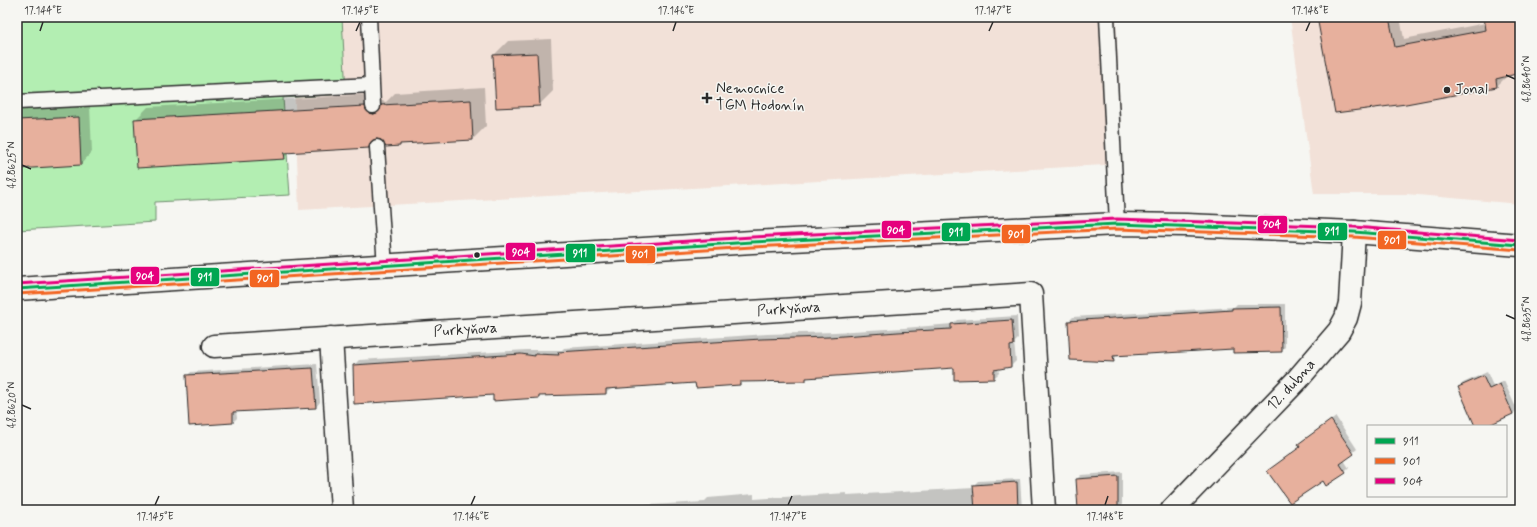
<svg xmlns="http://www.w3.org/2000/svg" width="1537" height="527" viewBox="0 0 1537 527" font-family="Mynerve,sans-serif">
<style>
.built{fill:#f2e1d8}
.green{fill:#b3eeb2;stroke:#6f8c6e}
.shadow{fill:#0003}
.building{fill:#e7b09d;stroke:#2b2b2b}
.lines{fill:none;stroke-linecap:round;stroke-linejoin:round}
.service-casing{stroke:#2b2b2b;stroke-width:17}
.minor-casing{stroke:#2b2b2b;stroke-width:25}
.tertiary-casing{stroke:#2b2b2b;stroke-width:25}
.service{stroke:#f6f6f2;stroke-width:14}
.minor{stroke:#f6f6f2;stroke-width:22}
.tertiary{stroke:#f6f6f2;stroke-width:22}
.bus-1-casing{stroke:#f6f6f2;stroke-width:6}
.bus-2-casing{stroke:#f6f6f2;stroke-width:6}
.bus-3-casing{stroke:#f6f6f2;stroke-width:6}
.bus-1{stroke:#00a651;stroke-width:3}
.bus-2{stroke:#f26522;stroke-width:3}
.bus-3{stroke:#e5007d;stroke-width:3}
.ticks{fill:none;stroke:#2b2b2b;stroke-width:1.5}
.poi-dot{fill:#2b2b2b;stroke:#f6f6f2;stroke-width:1.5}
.labels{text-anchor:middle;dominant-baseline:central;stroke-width:3;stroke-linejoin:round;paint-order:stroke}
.poi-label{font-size:15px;fill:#2b2b2b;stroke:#f6f6f2;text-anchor:start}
.street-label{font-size:15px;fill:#2b2b2b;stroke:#f6f6f2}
.line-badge{stroke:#f6f6f2;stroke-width:1.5}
.badge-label{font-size:11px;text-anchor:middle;font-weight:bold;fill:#fff}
.neatline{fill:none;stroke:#2b2b2b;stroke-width:1.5}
.ticks-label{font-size:10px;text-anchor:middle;fill:#2b2b2b}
</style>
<rect width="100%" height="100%" fill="#f6f6f2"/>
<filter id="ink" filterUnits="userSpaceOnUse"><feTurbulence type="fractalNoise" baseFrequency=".025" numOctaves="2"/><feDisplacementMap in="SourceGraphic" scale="8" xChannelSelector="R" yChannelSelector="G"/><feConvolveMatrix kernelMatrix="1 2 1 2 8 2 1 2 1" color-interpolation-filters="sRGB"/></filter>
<g filter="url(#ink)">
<path class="built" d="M343,17H1116L1122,164L299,210L292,31L343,29Z
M1290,17H1520V204L1406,194H1314Z"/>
<path class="green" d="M17,17H342L346,94L283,98L290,195L155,202V222L17,230Z"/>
<path class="shadow" d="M1318,17H1400L1404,39L1486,23L1485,17H1520V72L1506,77L1497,86L1406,103Z
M551,39L553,91L539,105L494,55L508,41Z
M484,87L486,126L473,139L402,143L400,145L377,138L368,147L290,152L284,158L135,120L148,107L377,94L382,101L386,102L395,93Z
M90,106L92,152L81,164L17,168V115L23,109Z
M1237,304H1285V347L1281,351L1234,348L1117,355L1113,361L1069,321L1073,317L1234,307Z
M1017,316L1018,339L1014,343L1016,361L1011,366L998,368L999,373L994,378L955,367L808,377L805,380L742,381L739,384L696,382L611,389L606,393L494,394L354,365L359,360L526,350H562L564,348L767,334L835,332L904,328L952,324L957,320Z
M317,364L320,402L316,407L236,411L237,418L233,422L187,376L191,372Z
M1487,372L1493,386L1504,381L1517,410L1513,414L1485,426H1477L1459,387L1463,383Z
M1336,417L1357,449L1344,460L1349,468L1345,472L1323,480L1268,471L1301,447L1299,444L1303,440Z
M1122,472V510H1079L1077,479L1081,475Z
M1020,479L1022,510H559L704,502L708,498L754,494V499L847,493V495L974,488V485L978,481Z
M1233,507L1235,510H1229Z"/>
<path class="building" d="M1317,17H1389L1395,47L1486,30L1484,17H1520V73L1496,79L1497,87L1406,104L1335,113Z
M537,53L540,106L496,108L493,55Z
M471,100L473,140L400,144V146L386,147L381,140L376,139L370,143L369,148L284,153L285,159L137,168L134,119L365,106L369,113L374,114L380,110L381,105Z
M79,117L81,165L17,169V120Z
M1281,307L1282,352L1233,353V349L1113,356L1114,362L1070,360L1068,321L1232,310V308Z
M1012,320L1014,345L1010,346L1011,367L994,370V379L954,380V368L806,378V381L740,382V385L696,388L695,383L606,389V394L539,396V398L493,401V395L354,404L353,365L521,354L535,356V354L559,355L558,352L761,339L829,337L898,332L951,329V324Z
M313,368L316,408L233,412V423L189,426L186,375Z
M1483,376L1489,389L1500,384L1513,414L1487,426H1475L1458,387Z
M1331,420L1354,454L1340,464L1346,473L1326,486L1323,481L1290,503L1267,471L1300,447L1298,444Z
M1118,476V510H1078L1076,479Z
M1017,482L1018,510H975L973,485Z"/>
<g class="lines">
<defs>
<path id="service" d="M369,17L373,106
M1107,17L1117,224
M17,102L372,85
M377,147L385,267"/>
<g id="minor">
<path d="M331,338L342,510"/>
<path id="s1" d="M214,346L1031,294L1044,510"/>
<path id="s2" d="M1172,510L1297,380L1339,331L1346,318L1350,303L1354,232"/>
</g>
<path id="tertiary" d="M17,289L752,242L1117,224L1186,225L1354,232L1520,245"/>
</defs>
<use href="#service" class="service-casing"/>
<use href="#minor" class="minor-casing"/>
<use href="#tertiary" class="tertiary-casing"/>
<use href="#service" class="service"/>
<use href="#minor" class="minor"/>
<use href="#tertiary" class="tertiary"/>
<defs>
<path id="bus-1" d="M17,289L752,242L1117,224L1354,232L1520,245"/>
<path id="bus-2" d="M17,294L752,247L1117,229L1354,237L1520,250"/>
<path id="bus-3" d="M17,284L752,237L1117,219L1354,227L1520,240"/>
</defs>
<use href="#bus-1" class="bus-1-casing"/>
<use href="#bus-2" class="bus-2-casing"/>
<use href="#bus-3" class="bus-3-casing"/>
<use href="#bus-1" class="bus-1"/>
<use href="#bus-2" class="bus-2"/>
<use href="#bus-3" class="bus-3"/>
</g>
</g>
<path class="ticks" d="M40,31L43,22M356,31L360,22M673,31L676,22M989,31L993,22M1306,31L1310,22M1506,75L1515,79M22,165L31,169M1506,315L1515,319M22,405L31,409M155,505L159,496M471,505L475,496M788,505L792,496M1105,505L1108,496"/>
<g class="poi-dot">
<circle cx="1447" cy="90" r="4"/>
<path d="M705 92h4v4h4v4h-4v4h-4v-4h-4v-4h4z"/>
<circle cx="477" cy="255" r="3.5"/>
</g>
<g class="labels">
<g class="poi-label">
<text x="716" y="89">Nemocnice<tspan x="716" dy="17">TGM Hodonín</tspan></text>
<text x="1455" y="90">Jonal</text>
</g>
<g class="street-label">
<text stroke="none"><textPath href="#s1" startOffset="576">Purkyňova</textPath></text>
<text stroke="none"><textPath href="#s1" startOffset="252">Purkyňova</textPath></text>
<text stroke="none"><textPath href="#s2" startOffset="173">12. dubna</textPath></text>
</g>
</g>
<g class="line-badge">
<rect x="1257" y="215" width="31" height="19" rx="4" fill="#e5007d"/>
<rect x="881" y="220" width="31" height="19" rx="4" fill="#e5007d"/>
<rect x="1317" y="222" width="31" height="19" rx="4" fill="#00a651"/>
<rect x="941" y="222" width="30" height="20" rx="4" fill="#00a651"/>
<rect x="1001" y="224" width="30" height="20" rx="4" fill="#f26522"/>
<rect x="1377" y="230" width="30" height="20" rx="4" fill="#f26522"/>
<rect x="505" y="242" width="31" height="19" rx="4" fill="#e5007d"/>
<rect x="565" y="243" width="31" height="20" rx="4" fill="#00a651"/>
<rect x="625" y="245" width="31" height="19" rx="4" fill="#f26522"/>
<rect x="130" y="266" width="30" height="19" rx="4" fill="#e5007d"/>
<rect x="190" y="267" width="30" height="20" rx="4" fill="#00a651"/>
<rect x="249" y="269" width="31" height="19" rx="4" fill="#f26522"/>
</g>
<g class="badge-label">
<text x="1272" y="228">904</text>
<text x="896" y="234">904</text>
<text x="1332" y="235">911</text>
<text x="956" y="236">911</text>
<text x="1016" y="238">901</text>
<text x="1392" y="244">901</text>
<text x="521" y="256">904</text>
<text x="580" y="257">911</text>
<text x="640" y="258">901</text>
<text x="145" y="280">904</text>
<text x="205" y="281">911</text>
<text x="265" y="282">901</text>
</g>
<rect width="1537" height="527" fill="none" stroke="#f6f6f2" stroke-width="44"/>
<rect x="1367" y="425" width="140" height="72" fill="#f6f6f2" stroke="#a5a5a2"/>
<rect x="1375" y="438" width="20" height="6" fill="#00a651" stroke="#a5a5a2"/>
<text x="1403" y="445" font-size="12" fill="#2b2b2b">911</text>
<rect x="1375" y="458" width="20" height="6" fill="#f26522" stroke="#a5a5a2"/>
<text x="1403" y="465" font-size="12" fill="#2b2b2b">901</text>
<rect x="1375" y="478" width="20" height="6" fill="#e5007d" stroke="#a5a5a2"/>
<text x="1403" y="485" font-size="12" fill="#2b2b2b">904</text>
<rect x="22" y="22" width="1493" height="483" class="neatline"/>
<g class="ticks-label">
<text x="43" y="14">17.144°E</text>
<text x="360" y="14">17.145°E</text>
<text x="676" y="14">17.146°E</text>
<text x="993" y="14">17.147°E</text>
<text x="1310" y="14">17.148°E</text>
<text transform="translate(1526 79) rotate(-90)" y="4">48.8640°N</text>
<text transform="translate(11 165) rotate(-90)" y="4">48.8625°N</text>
<text transform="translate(1526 319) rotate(-90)" y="4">48.8635°N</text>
<text transform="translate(11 405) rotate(-90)" y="4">48.8620°N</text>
<text x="155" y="520">17.145°E</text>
<text x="471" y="520">17.146°E</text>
<text x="788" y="520">17.147°E</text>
<text x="1105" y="520">17.148°E</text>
</g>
</svg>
